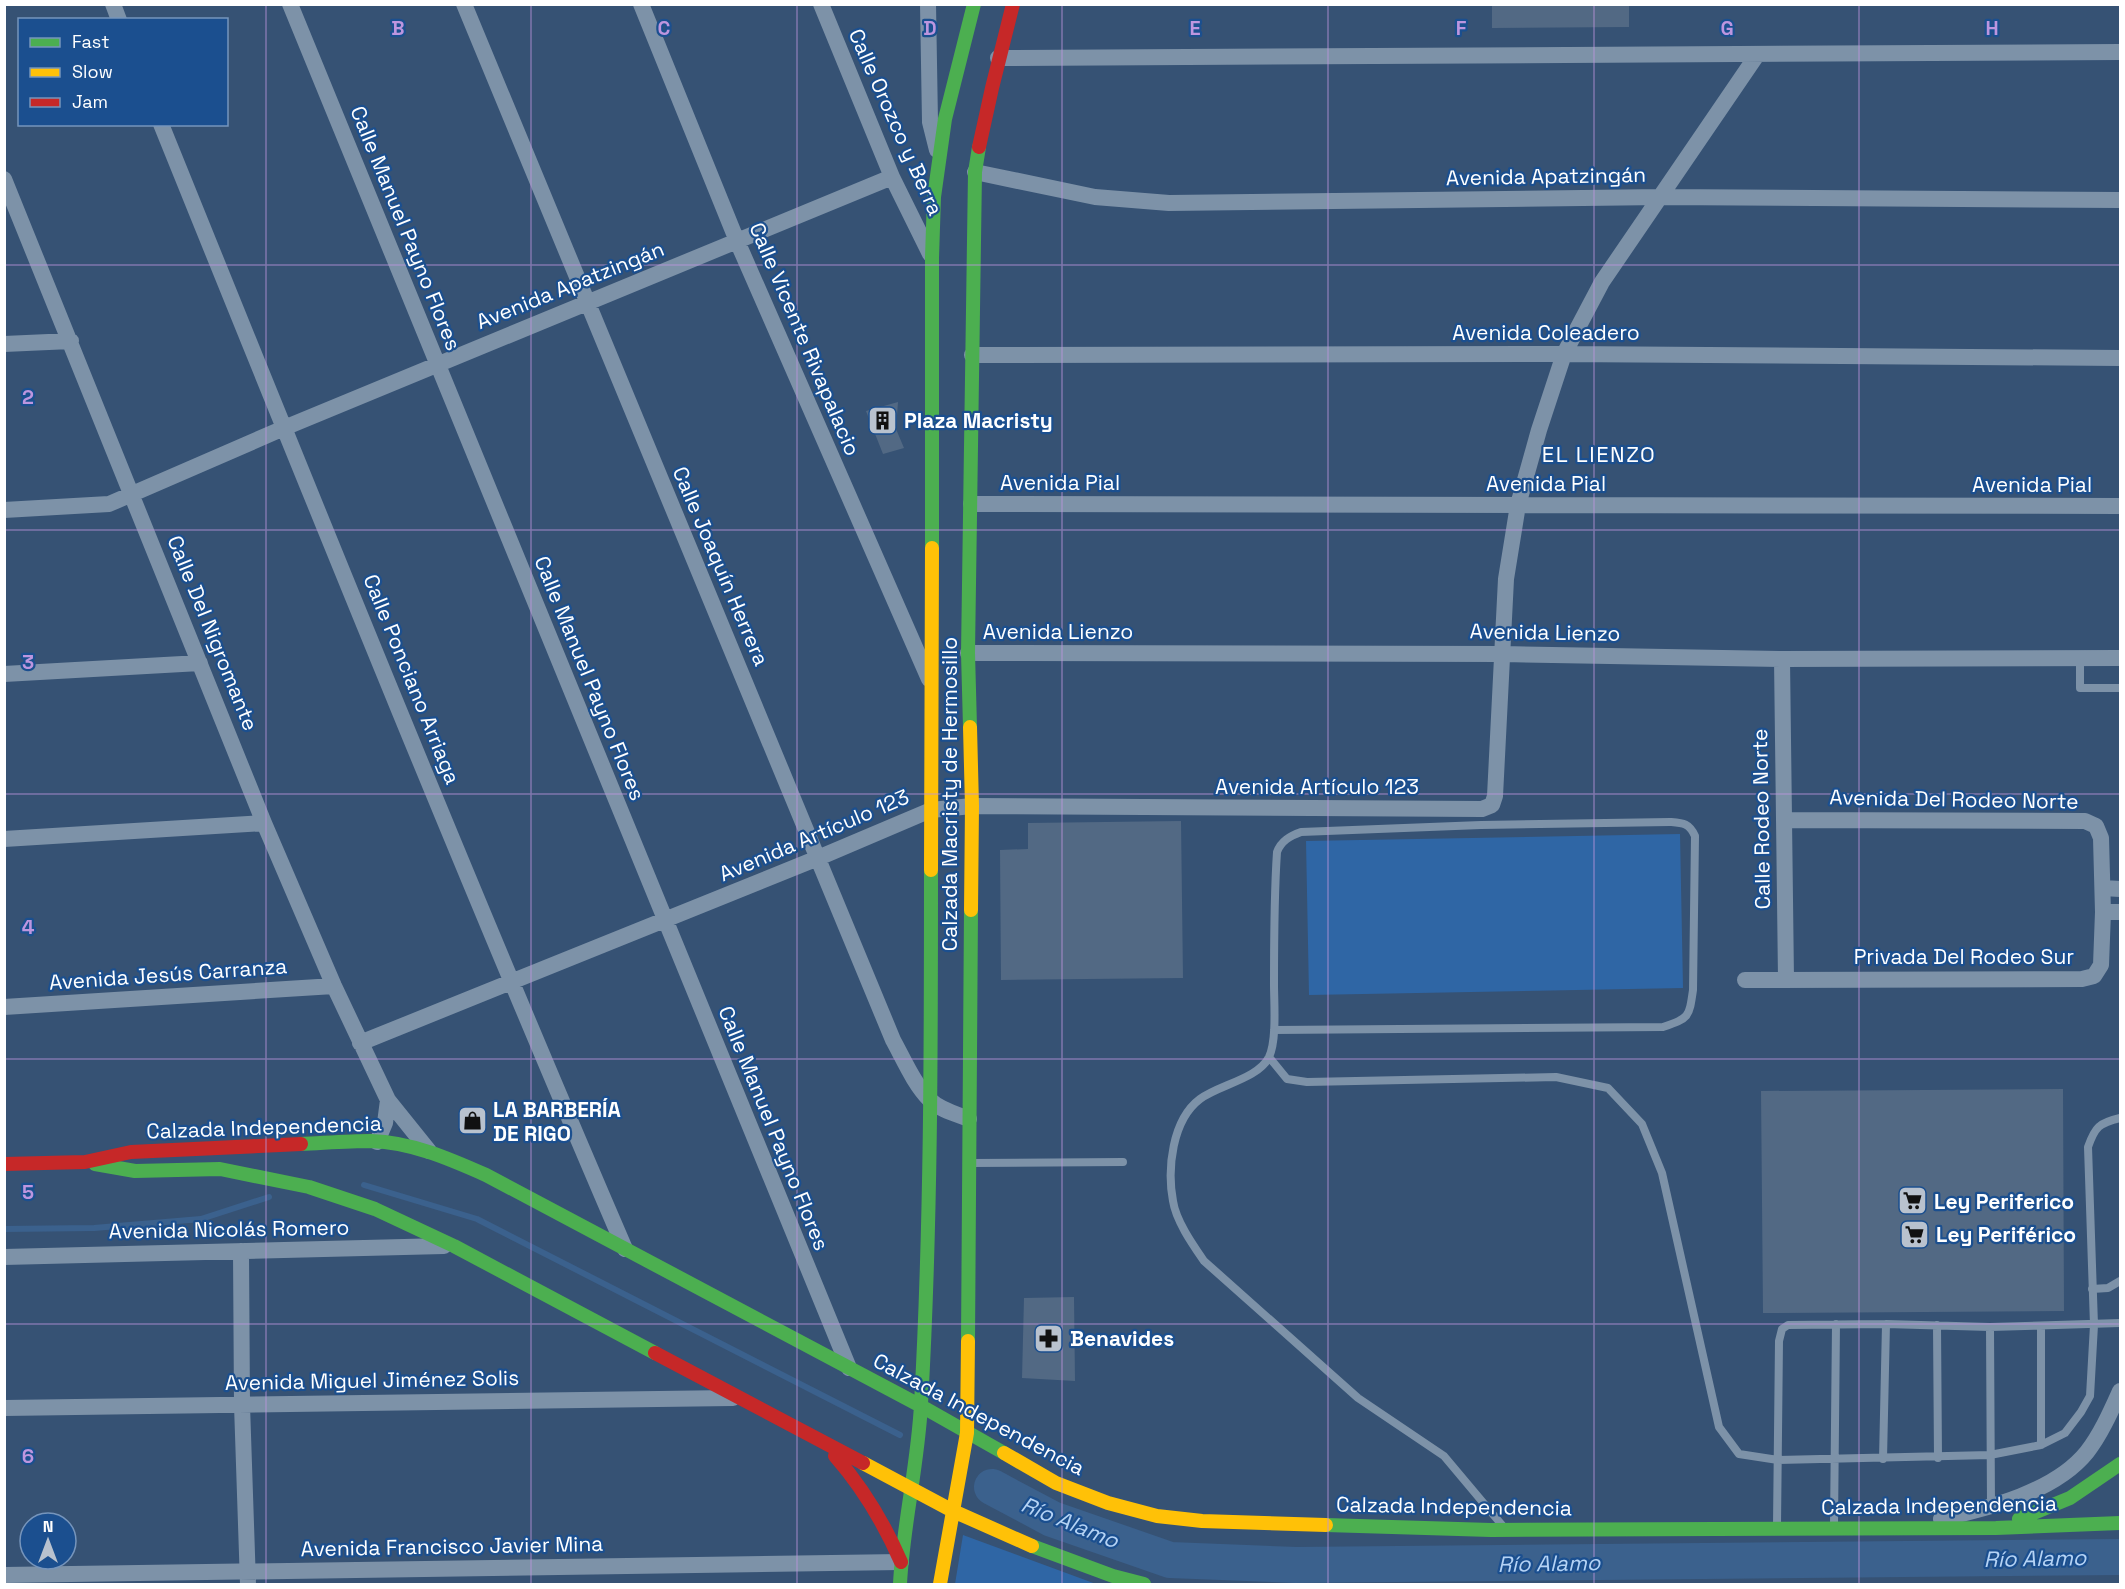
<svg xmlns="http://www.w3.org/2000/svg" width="2125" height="1589" viewBox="0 0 2125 1589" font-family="'Space Grotesk',sans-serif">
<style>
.green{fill:#2f66a5}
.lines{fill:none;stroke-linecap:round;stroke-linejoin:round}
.stream{stroke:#3b618d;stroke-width:6}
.river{stroke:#3b618d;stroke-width:36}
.building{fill:#526984}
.lane{stroke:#7d92a8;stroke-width:8}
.street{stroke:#7d92a8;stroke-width:16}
.fast{stroke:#4caf50;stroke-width:14}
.slow{stroke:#ffc107;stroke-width:14}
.jam{stroke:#c62828;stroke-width:14}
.grid{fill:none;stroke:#bd96df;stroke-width:1.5;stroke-opacity:0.55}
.labels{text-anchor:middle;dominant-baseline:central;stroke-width:4.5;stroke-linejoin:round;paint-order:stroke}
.street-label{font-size:21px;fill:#fff;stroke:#1b4f8f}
.poi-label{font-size:21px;font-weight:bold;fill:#fff;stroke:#1b4f8f;text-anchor:start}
.neighbourhood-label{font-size:22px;letter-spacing:1.5px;fill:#fff;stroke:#1b4f8f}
.water-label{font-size:22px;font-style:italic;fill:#b5d3f5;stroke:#1b4f8f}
.grid-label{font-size:20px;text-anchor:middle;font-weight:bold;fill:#bd96df;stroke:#1b4f8f;stroke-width:4.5;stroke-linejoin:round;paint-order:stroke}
</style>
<rect width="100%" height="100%" fill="#365274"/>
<path class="green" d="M1680,834L1683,988L1309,995L1306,841Z
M963,1535L1096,1584H955Z"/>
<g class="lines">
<path class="stream" d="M364,1185L477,1219L900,1435
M4,1229L94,1228L201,1219L269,1197"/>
<path class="river" d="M992,1487L1052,1519L1170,1560L1296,1565L2120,1557"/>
</g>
<path class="building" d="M1492,4H1629V27L1492,28Z
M898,402L896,429L904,448L883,454L866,411Z
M1181,821L1183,978L1001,980L1000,850L1028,849V823Z
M2063,1089L2064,1311L1763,1313L1761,1091Z
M1074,1297L1075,1381L1022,1378L1024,1298Z"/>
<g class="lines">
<path class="lane" d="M2080,658V688H2120
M1274,1030L1663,1027C1689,1018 1689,1018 1693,990L1695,836C1689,823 1683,823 1670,822L1481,825L1301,832C1290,836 1281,841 1277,852C1274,896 1274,940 1274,984C1274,1003 1277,1040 1269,1057C1258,1079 1218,1085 1200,1099C1172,1120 1167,1169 1173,1201C1176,1221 1193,1245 1204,1261L1358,1398L1444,1456L1502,1525
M1269,1057L1287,1079L1307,1082L1556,1077L1608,1088L1642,1124L1662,1173L1719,1427L1739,1454L1778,1460L1990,1455L2041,1445L2065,1433L2081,1412L2090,1396L2094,1325L2088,1147C2095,1127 2099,1123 2120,1118
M970,1163L1123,1162
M2092,1289L2108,1288L2120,1281
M1937,1325L1938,1458
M1990,1327L1991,1506
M2041,1445V1326
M1883,1459L1886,1324
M1777,1525L1779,1341L1782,1329L1788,1325L1886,1324L1990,1327L2120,1323
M1834,1525L1836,1324"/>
<path class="street" d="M113,4L119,20
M290,4L849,1368
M464,4L893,1040C904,1060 914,1084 930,1100C940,1110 956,1114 969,1119
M641,4L737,241L929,679
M821,4L892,177L930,254
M928,4L930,122L937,150
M998,58L2120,52
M161,124C313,500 465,877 625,1249
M975,172L1095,197L1169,203L1661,197L2120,200
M4,179L264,823L334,986L388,1100L429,1151
M4,344L71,341
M972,355L1564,354L2120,358
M971,504L2120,506
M4,510L109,504L284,428L892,177
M968,653L1503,654L1782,659L2120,658
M1782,659L1786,979
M4,674L200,663
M4,839L264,823
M2103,888L2120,889
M2103,912H2120
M1745,980L2082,979L2094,976L2101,965L2103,912L2101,838L2096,826L2085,821L1784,820
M4,1007L334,986
M360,1043L818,858L931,810L972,806L1482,809L1492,805L1495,796L1506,579L1518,505L1539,430L1564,354L1602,282L1757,55
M377,1142L385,1123L388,1100
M241,1251L242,1405L248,1584
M4,1257L444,1246
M4,1408L733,1398
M1941,1519C1989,1508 2055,1492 2087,1452C2101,1434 2111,1411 2120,1391
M4,1575L901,1562"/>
<path class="fast" d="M932,548V258L934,197L945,119L974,4
M970,727L968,653L975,172L979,147
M301,1144C324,1143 348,1141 371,1141C411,1142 450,1159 486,1175L921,1406L1004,1453
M95,1164L135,1171L220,1169L309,1187L375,1209L454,1246L655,1353
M968,1341L971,910
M2019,1519L2070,1498L2120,1464
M1326,1525L1491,1530L1996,1528L2120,1523
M1032,1546L1113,1576L1144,1584
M900,1584C903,1524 918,1465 921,1404C931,1226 931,1048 931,870"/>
<path class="slow" d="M970,727L972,806L971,910
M931,870L932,548
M1004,1453L1056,1483L1108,1503L1157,1516L1202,1521L1326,1525
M863,1463L953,1511L1032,1546
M940,1584L967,1433L968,1341"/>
<path class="jam" d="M979,147L992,88L1013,4
M4,1164L85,1162L131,1152L301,1144
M655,1353L863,1463
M835,1456C863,1488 884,1523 901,1562"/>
</g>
<path class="grid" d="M266,4V1584M531,4V1584M797,4V1584M1062,4V1584M1328,4V1584M1594,4V1584M1859,4V1584M4,265H2120M4,530H2120M4,794H2120M4,1059H2120M4,1324H2120"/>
<defs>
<symbol id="building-square" viewBox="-11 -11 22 22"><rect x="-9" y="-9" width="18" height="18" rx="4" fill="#b9c2ce" stroke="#1b4f8f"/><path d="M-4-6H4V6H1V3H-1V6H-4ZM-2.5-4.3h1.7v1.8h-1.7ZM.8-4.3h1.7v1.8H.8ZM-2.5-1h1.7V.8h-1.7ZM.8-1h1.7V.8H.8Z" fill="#111"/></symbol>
<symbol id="shop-square" viewBox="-11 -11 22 22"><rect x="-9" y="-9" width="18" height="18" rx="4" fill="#b9c2ce" stroke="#1b4f8f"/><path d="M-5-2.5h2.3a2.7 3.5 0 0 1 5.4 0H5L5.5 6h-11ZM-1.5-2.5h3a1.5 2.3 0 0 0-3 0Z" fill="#111"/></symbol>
<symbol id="supermarket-square" viewBox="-11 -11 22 22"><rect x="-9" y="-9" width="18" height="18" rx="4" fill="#b9c2ce" stroke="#1b4f8f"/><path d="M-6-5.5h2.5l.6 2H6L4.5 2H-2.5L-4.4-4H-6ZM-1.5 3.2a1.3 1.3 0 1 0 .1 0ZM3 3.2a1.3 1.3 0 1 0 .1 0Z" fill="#111"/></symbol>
<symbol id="pharmacy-square" viewBox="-11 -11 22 22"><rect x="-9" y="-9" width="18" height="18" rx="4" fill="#b9c2ce" stroke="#1b4f8f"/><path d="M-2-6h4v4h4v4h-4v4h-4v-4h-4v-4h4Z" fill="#111"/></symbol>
</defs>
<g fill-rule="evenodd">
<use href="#building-square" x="866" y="404" width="33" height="33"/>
<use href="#shop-square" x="456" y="1104" width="33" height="33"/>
<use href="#supermarket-square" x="1896" y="1184" width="33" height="33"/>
<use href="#supermarket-square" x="1898" y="1218" width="33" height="33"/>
<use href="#pharmacy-square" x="1032" y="1322" width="33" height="33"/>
</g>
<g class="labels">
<g class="street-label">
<text transform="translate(896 122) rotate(66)">Calle Orozco y Berra</text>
<text transform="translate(1546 176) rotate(-1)">Avenida Apatzingán</text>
<text transform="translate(406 228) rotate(68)">Calle Manuel Payno Flores</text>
<text transform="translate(570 285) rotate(-22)">Avenida Apatzingán</text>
<text x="1546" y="332">Avenida Coleadero</text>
<text transform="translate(805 339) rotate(67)">Calle Vicente Rivapalacio</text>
<text x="1060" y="482">Avenida Pial</text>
<text x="1546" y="483">Avenida Pial</text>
<text x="2032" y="484">Avenida Pial</text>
<text transform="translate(721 566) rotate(67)">Calle Joaquín Herrera</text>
<text x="1058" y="631">Avenida Lienzo</text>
<text transform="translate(1545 632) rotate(1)">Avenida Lienzo</text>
<text transform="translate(213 633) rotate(68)">Calle Del Nigromante</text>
<text transform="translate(590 678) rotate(68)">Calle Manuel Payno Flores</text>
<text transform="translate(412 679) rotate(68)">Calle Ponciano Arriaga</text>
<text x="1317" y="786">Avenida Artículo 123</text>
<text transform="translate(949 794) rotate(-90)">Calzada Macristy de Hermosillo</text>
<text transform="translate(1954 799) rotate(1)">Avenida Del Rodeo Norte</text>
<text transform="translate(1761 819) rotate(-91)">Calle Rodeo Norte</text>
<text transform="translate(814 835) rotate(-23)">Avenida Artículo 123</text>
<text x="1964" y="956">Privada Del Rodeo Sur</text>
<text transform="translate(168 974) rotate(-4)">Avenida Jesús Carranza</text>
<text transform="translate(264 1127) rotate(-2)">Calzada Independencia</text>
<text transform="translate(774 1128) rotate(68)">Calle Manuel Payno Flores</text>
<text transform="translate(229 1229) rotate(-1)">Avenida Nicolás Romero</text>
<text transform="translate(372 1380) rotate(-1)">Avenida Miguel Jiménez Solis</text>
<text transform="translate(979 1414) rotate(28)">Calzada Independencia</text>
<text transform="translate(1939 1505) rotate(-1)">Calzada Independencia</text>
<text transform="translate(1454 1506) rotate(1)">Calzada Independencia</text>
<text transform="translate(452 1546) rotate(-1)">Avenida Francisco Javier Mina</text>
</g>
<g class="poi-label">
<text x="904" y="420">Plaza Macristy</text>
<text x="493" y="1109">LA BARBERÍA<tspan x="493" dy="24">DE RIGO</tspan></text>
<text x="1934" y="1201">Ley Periferico</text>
<text x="1936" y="1234">Ley Periférico</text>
<text x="1070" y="1338">Benavides</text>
</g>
<g class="neighbourhood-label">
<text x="1599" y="454">EL LIENZO</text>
</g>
<g class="water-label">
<text transform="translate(1070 1522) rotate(22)">Río Alamo</text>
<text transform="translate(2035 1558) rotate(-1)">Río Alamo</text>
<text transform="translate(1549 1563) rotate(-1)">Río Alamo</text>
</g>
</g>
<g class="grid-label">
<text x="398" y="35">B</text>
<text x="664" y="35">C</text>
<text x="930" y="35">D</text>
<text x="1195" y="35">E</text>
<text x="1461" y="35">F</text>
<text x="1727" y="35">G</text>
<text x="1992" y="35">H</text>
<text x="28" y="404">2</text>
<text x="28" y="669">3</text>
<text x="28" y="934">4</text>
<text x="28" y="1199">5</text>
<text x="28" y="1463">6</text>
</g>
<rect width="2125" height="1589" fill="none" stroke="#ffffff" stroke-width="12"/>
<rect x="18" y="18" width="210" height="108" fill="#1b4f8f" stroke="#7695bc" stroke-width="1.5"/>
<rect x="30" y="38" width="30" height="9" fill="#4caf50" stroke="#7695bc" stroke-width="1.5"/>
<text x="72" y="48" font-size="18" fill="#ffffff">Fast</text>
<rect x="30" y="68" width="30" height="9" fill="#ffc107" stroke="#7695bc" stroke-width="1.5"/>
<text x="72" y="78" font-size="18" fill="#ffffff">Slow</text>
<rect x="30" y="98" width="30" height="9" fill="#c62828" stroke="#7695bc" stroke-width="1.5"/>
<text x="72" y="108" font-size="18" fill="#ffffff">Jam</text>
<g transform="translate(48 1541)"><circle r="28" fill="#1b4f8f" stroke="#7695bc" stroke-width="1.5"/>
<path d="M0-4.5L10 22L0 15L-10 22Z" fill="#b9c2ce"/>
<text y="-9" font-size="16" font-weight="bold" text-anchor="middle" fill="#ffffff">N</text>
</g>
</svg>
